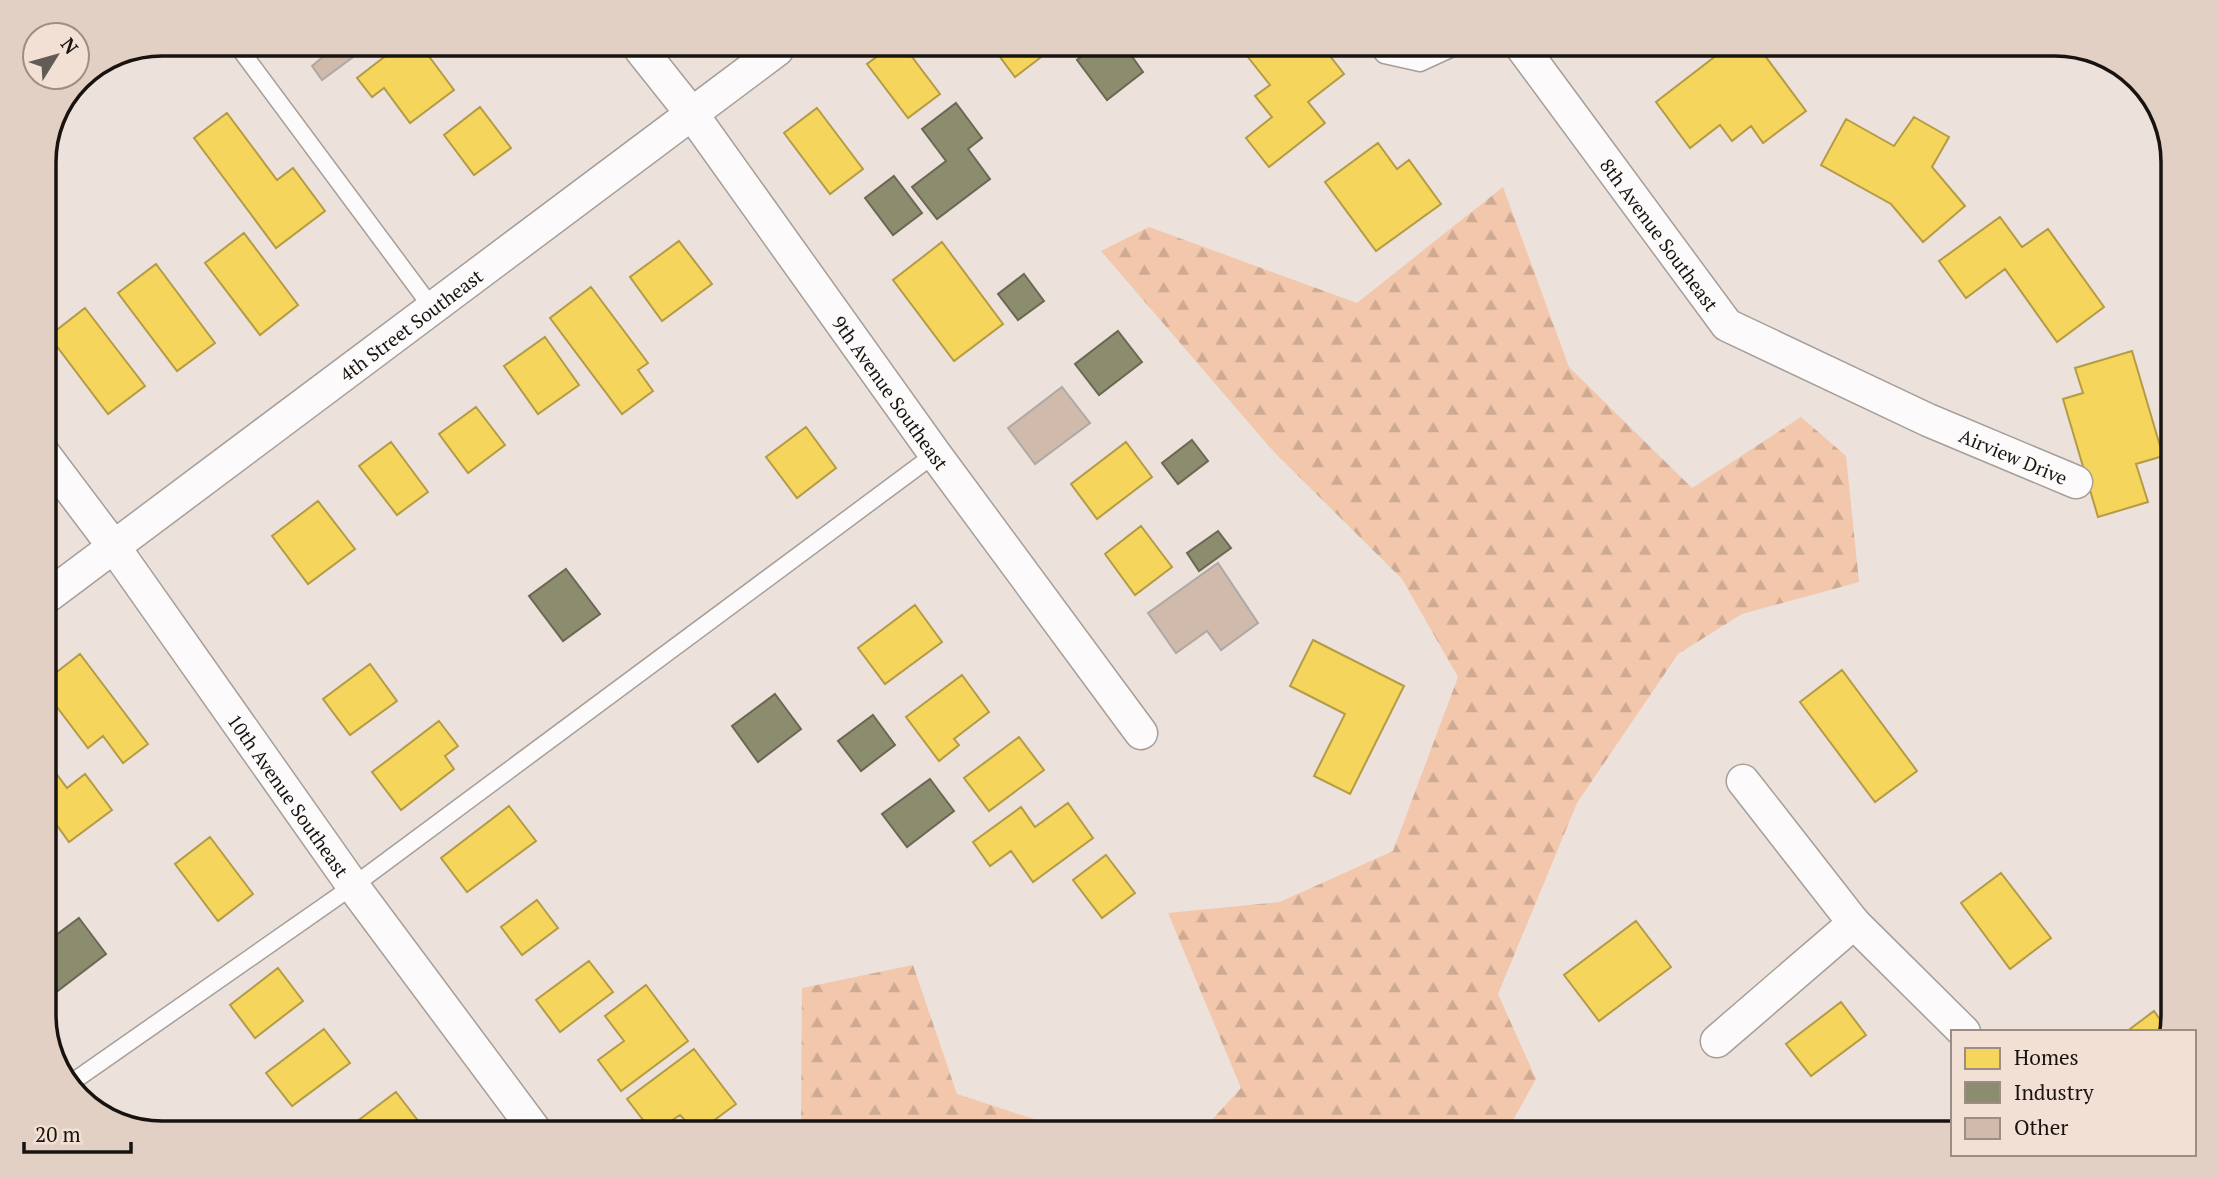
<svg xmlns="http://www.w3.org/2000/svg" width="2217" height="1177" viewBox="0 0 2217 1177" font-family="'PT Serif',serif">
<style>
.forest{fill:url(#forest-firs)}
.homes{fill:#f6d55c;stroke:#b49b45;stroke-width:2}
.industry{fill:#8c8c6e;stroke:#6a6852;stroke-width:2}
.building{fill:#d0baac;stroke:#b0a8a3;stroke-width:2}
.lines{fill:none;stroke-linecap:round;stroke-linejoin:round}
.service-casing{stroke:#a69e99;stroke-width:19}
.minor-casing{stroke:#a69e99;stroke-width:35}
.service{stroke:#fcfafa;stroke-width:16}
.minor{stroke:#fcfafa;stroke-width:32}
.labels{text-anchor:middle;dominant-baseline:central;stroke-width:7;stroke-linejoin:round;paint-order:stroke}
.street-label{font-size:19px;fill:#19130f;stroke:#f3e0d4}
.rim{fill:none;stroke:#19130f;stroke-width:3.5}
</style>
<defs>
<pattern id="forest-firs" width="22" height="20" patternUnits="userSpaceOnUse" patternTransform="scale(1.75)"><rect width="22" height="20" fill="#f2c7ac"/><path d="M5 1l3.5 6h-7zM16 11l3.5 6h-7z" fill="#cfaa93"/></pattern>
</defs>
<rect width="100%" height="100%" fill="#ece1db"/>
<path class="forest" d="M1503,187L1569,367L1692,488L1801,417L1846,456L1859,582L1742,614L1678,654L1577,803L1498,994L1536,1079L1506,1133H1200L1241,1088L1168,913L1280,902L1393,851L1458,677L1402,579L1274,452L1101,251L1149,227L1357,303Z
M913,965L957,1094L1076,1133H801L802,988Z"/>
<path class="homes" d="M1730,45H1757L1806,111L1763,143L1751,126L1732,141L1720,125L1690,148L1656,102Z
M1240,47H1323L1344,74L1308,102L1325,123L1269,167L1246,138L1272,117L1255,96L1270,85Z
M1053,48L1015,77L994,49Z
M887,49H906L940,94L908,118L867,64Z
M392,51H425L454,90L410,123L384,88L372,97L357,78Z
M480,107L511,148L474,175L444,135Z
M817,108L863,169L830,194L784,133Z
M227,113L277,180L293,168L325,211L276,248L194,138Z
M1914,117L1949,137L1932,167L1965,206L1923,242L1891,204L1821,165L1846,119L1894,146Z
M1378,143L1397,169L1409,160L1441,204L1376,251L1325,182Z
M2000,217L2022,247L2048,229L2104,307L2057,342L2005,269L1966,298L1939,261Z
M244,233L298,305L260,335L205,263Z
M679,241L712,284L662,321L630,277Z
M942,242L1003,324L954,361L893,280Z
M156,264L215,343L177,371L118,293Z
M591,287L648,363L638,370L653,391L622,414L550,318Z
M85,308L145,386L108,414L49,336Z
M545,337L579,385L538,414L504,366Z
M2132,351L2163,456L2136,464L2148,502L2098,517L2063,399L2083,393L2075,368Z
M476,407L505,445L468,473L439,434Z
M806,427L836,468L797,498L766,457Z
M391,442L428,492L397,515L359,466Z
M1126,442L1152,477L1097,519L1071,484Z
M318,501L355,549L308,584L272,536Z
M1141,526L1172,567L1135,595L1105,554Z
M915,605L942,642L885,684L858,648Z
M1313,640L1404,686L1350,794L1314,776L1345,714L1290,686Z
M80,654L148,744L123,763L103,736L88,748L44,690V682Z
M370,664L397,701L350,735L323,699Z
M1842,670L1917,771L1875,802L1800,702Z
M962,675L989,712L954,739L959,745L939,761L906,717Z
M439,721L458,746L445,756L454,769L401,810L372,772Z
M1019,737L1044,770L989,811L964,778Z
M44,757L67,788L85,774L112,810L69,842L53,820L44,827Z
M1068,803L1093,838L1033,882L1011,851L990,866L973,842L1021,807L1035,827Z
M509,806L536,841L467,892L441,858Z
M210,837L253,894L218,921L175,864Z
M1106,855L1135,893L1102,918L1073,880Z
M2001,873L2051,938L2010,969L1961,903Z
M537,900L558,928L522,955L501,927Z
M1636,921L1671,967L1599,1021L1564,975Z
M589,961L613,992L560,1032L536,1000Z
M278,968L303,1001L255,1038L230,1005Z
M646,985L688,1041L621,1091L598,1060L624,1041L605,1016Z
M1841,1002L1866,1035L1811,1076L1786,1044Z
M2154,1011L2169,1032H2126Z
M324,1029L350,1063L292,1106L266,1073Z
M694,1049L736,1104L697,1133L680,1115L653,1133L627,1099Z
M396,1092L419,1122L404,1133H353L348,1128Z"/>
<path class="industry" d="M1092,48H1126L1143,72L1107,100L1077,60Z
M956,103L982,138L968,149L990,179L937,219L912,187L946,161L922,129Z
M894,176L922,213L893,235L865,198Z
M1024,274L1044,301L1018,320L998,294Z
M1118,331L1142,362L1099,395L1075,364Z
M1192,440L1208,461L1178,484L1162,463Z
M1218,531L1231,548L1199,571L1187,553Z
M566,569L600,614L563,641L529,596Z
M775,694L801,729L758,762L732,726Z
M873,715L895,745L861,771L838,741Z
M930,779L954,811L907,847L882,814Z
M79,918L106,954L55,993L44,979V944Z"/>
<path class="building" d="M321,52H349L353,57L322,80L312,66L324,56Z
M1062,387L1090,423L1035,464L1008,428Z
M1218,563L1258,623L1221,650L1207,631L1176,653L1148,613Z"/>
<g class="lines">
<defs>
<path id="service" d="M1377,47L1384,55L1420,63L1457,46
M242,52L433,309
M68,1085L353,886L935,454"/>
<g id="minor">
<path id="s1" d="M1521,46L1727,325L1928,420L2076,482"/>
<path id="s2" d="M641,50L692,114L935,454L1141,733"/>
<path id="s3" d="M44,454L114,547L353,886L537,1133"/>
<path id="s4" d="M44,599L777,50"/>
<path d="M1743,781L1854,923L1964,1032"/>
<path d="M1717,1041L1854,923"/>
</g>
</defs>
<use href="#service" class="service-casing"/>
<use href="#minor" class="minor-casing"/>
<use href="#service" class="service"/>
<use href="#minor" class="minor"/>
</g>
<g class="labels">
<g class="street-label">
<text stroke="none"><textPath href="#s1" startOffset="234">8th Avenue Southeast</textPath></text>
<text stroke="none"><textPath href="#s4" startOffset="458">4th Street Southeast</textPath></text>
<text stroke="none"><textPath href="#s2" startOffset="424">9th Avenue Southeast</textPath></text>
<text stroke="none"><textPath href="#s1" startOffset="662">Airview Drive</textPath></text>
<text stroke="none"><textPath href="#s3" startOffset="420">10th Avenue Southeast</textPath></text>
</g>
</g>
<path d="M0 0H2217V1177H0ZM162 56H2055A106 106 0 0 1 2161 162V1015A106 106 0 0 1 2055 1121H162A106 106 0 0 1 56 1015V162A106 106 0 0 1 162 56Z" fill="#e2d0c4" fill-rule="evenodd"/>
<path class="rim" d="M162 56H2055A106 106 0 0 1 2161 162V1015A106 106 0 0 1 2055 1121H162A106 106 0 0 1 56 1015V162A106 106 0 0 1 162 56Z"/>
<rect x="1951" y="1030" width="245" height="126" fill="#f3e0d4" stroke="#9c8e85" stroke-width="2"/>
<rect x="1965" y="1048" width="35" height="21" fill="#f6d55c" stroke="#9c8e85" stroke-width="2"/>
<text x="2014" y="1065" font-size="21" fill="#19130f">Homes</text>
<rect x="1965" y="1082" width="35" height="21" fill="#8c8c6e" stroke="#9c8e85" stroke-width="2"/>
<text x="2014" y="1100" font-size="21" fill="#19130f">Industry</text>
<rect x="1965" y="1118" width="35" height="21" fill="#d0baac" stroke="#9c8e85" stroke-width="2"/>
<text x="2014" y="1135" font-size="21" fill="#19130f">Other</text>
<g transform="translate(56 56) rotate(53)"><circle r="33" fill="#f3e0d4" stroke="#9c8e85" stroke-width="2"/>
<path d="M0-5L12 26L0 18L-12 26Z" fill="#635b56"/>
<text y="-10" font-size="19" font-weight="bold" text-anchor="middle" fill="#19130f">N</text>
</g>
<path d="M24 1142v10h107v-10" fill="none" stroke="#19130f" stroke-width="3.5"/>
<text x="35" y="1142" font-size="21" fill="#19130f" stroke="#f3e0d4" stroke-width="5" paint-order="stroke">20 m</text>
</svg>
